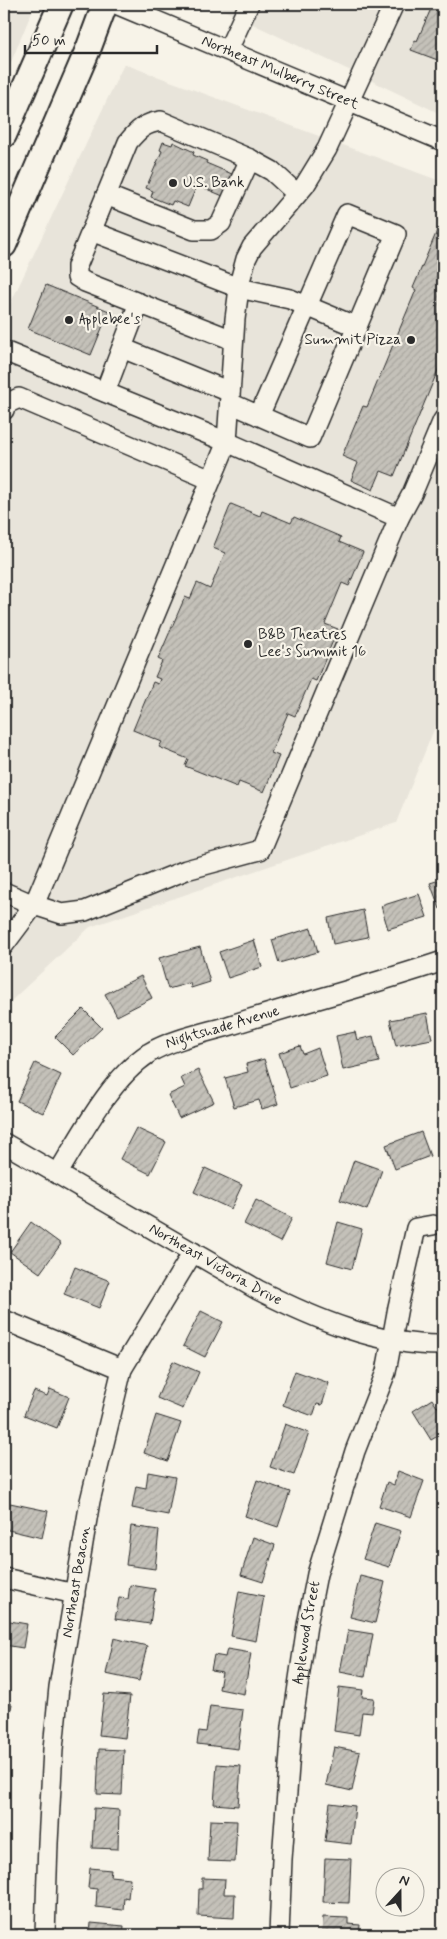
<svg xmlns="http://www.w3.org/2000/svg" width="447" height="1939" viewBox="0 0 447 1939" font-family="Mynerve,sans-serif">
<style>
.built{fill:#e8e4da}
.building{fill:url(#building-hatch);stroke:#2b2b2b}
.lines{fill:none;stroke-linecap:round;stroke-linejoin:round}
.minor-casing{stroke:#2b2b2b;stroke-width:22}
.major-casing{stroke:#2b2b2b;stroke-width:28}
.minor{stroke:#f7f3e8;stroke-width:19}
.major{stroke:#f7f3e8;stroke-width:24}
.poi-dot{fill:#2b2b2b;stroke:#f7f3e8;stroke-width:2}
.labels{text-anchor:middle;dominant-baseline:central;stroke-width:4.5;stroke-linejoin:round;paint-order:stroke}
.street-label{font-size:15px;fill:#2b2b2b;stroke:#f7f3e8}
.poi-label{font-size:15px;fill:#2b2b2b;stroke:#f7f3e8;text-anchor:start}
</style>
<defs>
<pattern id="building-hatch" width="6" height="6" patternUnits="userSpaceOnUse" patternTransform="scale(1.25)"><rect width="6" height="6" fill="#c4c1b9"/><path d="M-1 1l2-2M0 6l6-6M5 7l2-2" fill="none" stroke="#a9a69f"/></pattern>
</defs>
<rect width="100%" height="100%" fill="#f7f3e8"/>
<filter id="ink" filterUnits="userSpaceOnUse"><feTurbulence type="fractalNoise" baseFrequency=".02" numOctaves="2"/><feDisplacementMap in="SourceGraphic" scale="10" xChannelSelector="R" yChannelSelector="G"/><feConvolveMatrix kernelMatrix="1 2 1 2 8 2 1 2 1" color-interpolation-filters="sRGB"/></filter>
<g filter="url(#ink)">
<path class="built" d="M4,4H35L4,79Z
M211,4H443V115Z
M124,64L443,182V707L396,823L90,927L13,999L4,1014V317Z"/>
<path class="building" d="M433,4H443V62L411,50L415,40L417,41Z
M163,142L172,145L173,142L194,152L193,155L207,161L206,163L232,174L223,196L197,185L188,207L173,201L171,205L151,197L153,191L146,188L162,151L160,150Z
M437,231L443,233V358L394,476L381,471L373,490L351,480L358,463L342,456L363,406L367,407L416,290L413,288Z
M46,285L109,311L91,355L28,329Z
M231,504L260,516L262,511L291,523L294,517L341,537L339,542L363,552L349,586L342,583L325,624L338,629L316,681L311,679L295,716L288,713L271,753L279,756L264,792L239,782L237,787L185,766L188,759L159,747L162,742L133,730L153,682L158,684L160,679L155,677L162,661L158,659L185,597L190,599L197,583L210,589L225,553L213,548Z
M443,879V908L440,909L430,883Z
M419,894L427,917L388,929L381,906Z
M363,910L368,937L333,944L328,918Z
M311,928L318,952L279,963L272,940Z
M254,940L262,967L228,978L219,952Z
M200,947L210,982L191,988L190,983L168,989L159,958Z
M141,976L152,998L117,1016L105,994Z
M83,1009L102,1028L73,1055L55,1037Z
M427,1013L432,1039L396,1046L390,1020Z
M355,1032L357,1040L373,1036L379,1062L343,1070L336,1036Z
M300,1046L303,1054L318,1048L327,1076L290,1088L279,1053Z
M264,1059L278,1104L262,1109L259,1100L234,1107L225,1078L248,1072L246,1064Z
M35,1063L61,1075L43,1113L17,1101Z
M198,1070L214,1102L179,1118L168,1095L185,1087L181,1078Z
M136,1128L166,1142L150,1174L120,1159Z
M421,1132L430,1156L395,1169L386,1145Z
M354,1160L382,1170L367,1210L340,1200Z
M205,1168L242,1185L231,1209L194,1192Z
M256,1200L292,1218L280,1242L244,1224Z
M31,1222L61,1244L40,1273L10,1252Z
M338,1222L362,1229L352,1269L327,1262Z
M75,1267L110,1281L99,1308L64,1294Z
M201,1311L223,1322L205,1357L183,1346Z
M173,1361L199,1372L183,1409L157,1398Z
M295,1371L329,1383L322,1405L317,1404L313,1416L283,1405Z
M50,1389L69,1397L57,1428L24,1415L34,1391L47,1396Z
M432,1399L437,1407L443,1404V1433L431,1440L413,1411Z
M156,1415L181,1423L168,1461L144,1453Z
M285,1424L309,1433L294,1475L270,1467Z
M398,1471L424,1481L411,1517L379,1506L387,1482L394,1485Z
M148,1472L175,1477L168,1515L132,1508L136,1486L146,1488Z
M257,1480L290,1492L278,1527L245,1516Z
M10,1503L48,1511L42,1538L4,1529Z
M375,1523L401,1531L389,1567L363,1559Z
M131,1526L159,1530L155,1569L126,1565Z
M253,1537L275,1545L263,1582L241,1575Z
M360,1576L385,1582L375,1623L350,1617Z
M130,1585L155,1589L150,1624L115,1619L119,1598L128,1599Z
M239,1591L264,1596L256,1641L231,1636Z
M4,1620L27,1624L23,1648L4,1645Z
M348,1630L373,1634L365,1677L340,1672Z
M114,1638L147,1646L139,1681L106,1674Z
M227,1649L251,1653L244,1694L219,1689L222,1672L211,1670L214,1655L225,1657Z
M339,1687L363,1690L362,1697L374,1698L372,1713L362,1712L359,1735L334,1731Z
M104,1694L130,1696L125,1738L99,1735Z
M4,1703L12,1704L4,1743Z
M210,1706L243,1710L238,1749L197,1744L199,1731L206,1732Z
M334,1747L360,1752L352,1791L326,1785Z
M99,1749L124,1750L122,1795L97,1794Z
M217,1764L241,1766L238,1806L214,1804Z
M330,1803L355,1806L351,1844L325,1841Z
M94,1808L119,1810L118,1849L92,1848Z
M210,1820L237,1821L235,1862L208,1861Z
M325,1858L351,1859L349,1903L323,1902Z
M90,1868L111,1870L110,1876L130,1878L128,1898L124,1897L123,1910L96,1907L97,1889L88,1888Z
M202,1878L225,1879L224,1894H235L234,1918L198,1916L199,1889H202Z
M323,1917L348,1918V1924L360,1925L359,1935H322Z
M91,1923L124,1926L123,1935H90Z"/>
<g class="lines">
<defs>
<g id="minor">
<path id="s1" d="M116,4L443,141"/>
<path d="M228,50L249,4"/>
<path d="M106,195L194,230H211L221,223L250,159"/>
<path d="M91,231L239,288L290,299L357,327"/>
<path d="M233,340L85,282L77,277V266L128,142C138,130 145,123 161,121L250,159L272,171L297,194"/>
<path d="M122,348L230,392"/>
<path d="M4,351L227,442L399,518"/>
<path d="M105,392L139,303"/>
<path d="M230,403L310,438L396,234L347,214L259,416"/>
<path d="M4,410L6,404L19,398L211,480"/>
<path d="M4,892L34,905L62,914L85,911L186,870L260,850L399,518L412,494L443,420"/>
<path d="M4,945L34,905L227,442L235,319L240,281L246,259L252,247L305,185L327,149L394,4"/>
<path id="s2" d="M4,1143L258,1290C315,1319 379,1346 443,1345"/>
<path id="s3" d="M58,1173C82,1134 110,1079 149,1053C170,1040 204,1033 228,1026C300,1003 372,985 443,961"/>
<path d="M4,1320L122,1369"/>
<path d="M4,1578L75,1594"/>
<path id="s4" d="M45,1935L48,1843L53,1749L59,1687L90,1501L122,1369L193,1252"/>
<path id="s5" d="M279,1935L282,1859L292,1726L307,1625L317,1574L355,1451L386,1372L398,1307L416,1228L433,1225"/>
</g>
<path id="major" d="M4,135L61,4
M4,245L89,47L105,4"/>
</defs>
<use href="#minor" class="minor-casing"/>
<use href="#major" class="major-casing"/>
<use href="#minor" class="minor"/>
<use href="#major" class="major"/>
</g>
</g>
<g class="poi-dot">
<circle cx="173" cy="183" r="5"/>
<circle cx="69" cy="320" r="5"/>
<circle cx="411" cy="340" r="5"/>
<circle cx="248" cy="644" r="5"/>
</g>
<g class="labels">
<g class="street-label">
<text stroke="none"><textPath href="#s1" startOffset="178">Northeast Mulberry Street</textPath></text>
<text stroke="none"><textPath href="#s3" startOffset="230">Nightshade Avenue</textPath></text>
<text stroke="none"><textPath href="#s2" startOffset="244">Northeast Victoria Drive</textPath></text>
<text stroke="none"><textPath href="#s4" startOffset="355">Northeast Beacon</textPath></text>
<text stroke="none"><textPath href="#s5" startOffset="304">Applewood Street</textPath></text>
</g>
<g class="poi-label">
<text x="183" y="183">U.S. Bank</text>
<text x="79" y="320">Applebee's</text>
<text x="401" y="340" text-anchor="end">Summit Pizza</text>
<text x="258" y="635">B&amp;B Theatres<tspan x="258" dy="17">Lee's Summit 16</tspan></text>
</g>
</g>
<rect width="447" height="1939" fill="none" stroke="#f7f3e8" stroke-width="20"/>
<rect x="10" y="10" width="427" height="1919" fill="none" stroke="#2b2b2b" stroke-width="2" filter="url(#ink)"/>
<g transform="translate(400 1892) rotate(21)"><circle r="24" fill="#f7f3e8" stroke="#a5a39c"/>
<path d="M0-4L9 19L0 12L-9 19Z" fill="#2b2b2b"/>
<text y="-8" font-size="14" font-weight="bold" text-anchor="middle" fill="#2b2b2b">N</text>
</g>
<path d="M25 45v8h132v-8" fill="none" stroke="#2b2b2b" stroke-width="2.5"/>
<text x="32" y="45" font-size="15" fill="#2b2b2b" stroke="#f7f3e8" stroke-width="4" paint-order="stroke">50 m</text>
</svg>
